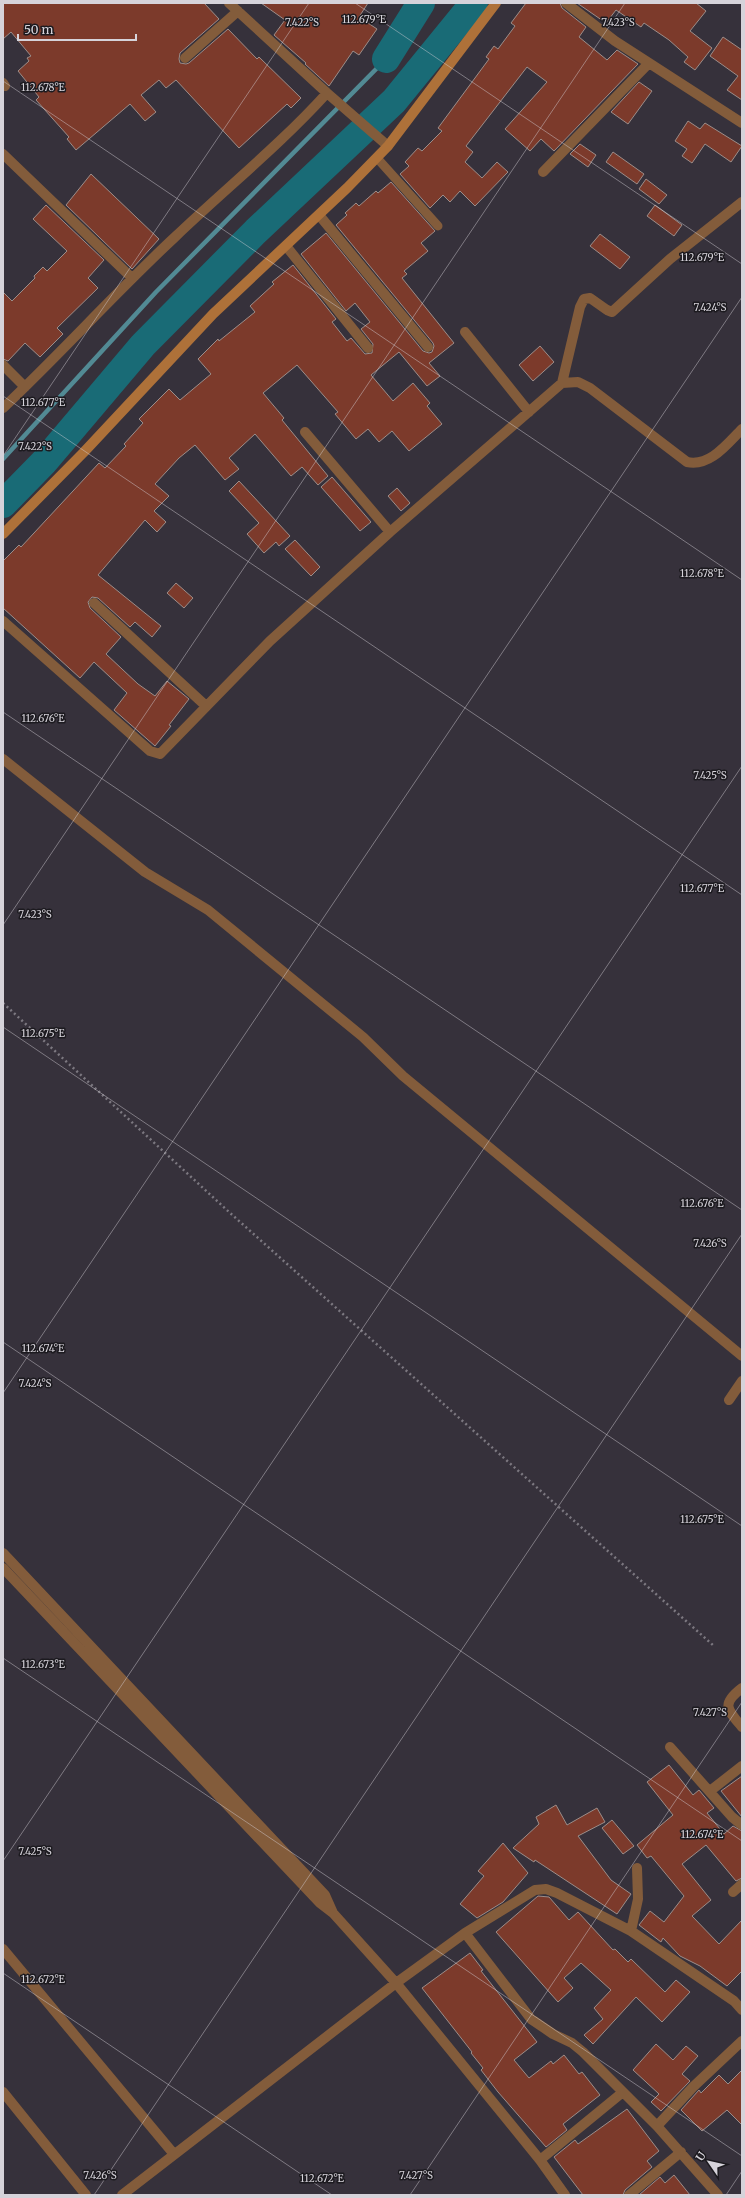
<svg xmlns="http://www.w3.org/2000/svg" width="745" height="2198" viewBox="0 0 745 2198" font-family="Merriweather,serif">
<style>
.lines{fill:none;stroke-linecap:round;stroke-linejoin:round}
.stream{stroke:#528a94;stroke-width:4.5}
.river{stroke:#196b76;stroke-width:28}
.building{fill:#7c3a2b;stroke:#9c8d89}
.path{stroke:#7c7880;stroke-width:2.5;stroke-dasharray:2 3;stroke-linecap:butt}
.service{stroke:#835c3b;stroke-width:9}
.minor{stroke:#835c3b;stroke-width:10}
.secondary{stroke:#ae7139;stroke-width:10}
.ticks{fill:none;stroke:#d6d3da;stroke-width:1;stroke-opacity:0.45}
.ticks-label{font-size:10px;text-anchor:middle;fill:#d6d3da;stroke:#1c1a1f;stroke-width:3;stroke-linejoin:round;paint-order:stroke}
</style>
<rect width="100%" height="100%" fill="#36313b"/>
<g class="lines">
<path class="stream" d="M3,459L156,292L386,59"/>
<path class="river" d="M386,59L421,3
M3,504L44,462L143,345L256,231L394,101L474,3"/>
</g>
<path class="building" d="M3,3H204L219,19L180,53L179,59L180,63L186,64L189,63L228,29L257,59L259,57L301,98L291,108L287,104L239,148L176,80L166,88L159,80L141,95L156,112L145,121L130,104L76,150L67,139L69,137L36,100L39,97L18,71L29,61L27,58L31,56L11,32L3,39Z
M261,3H368L359,17L377,29L359,55L353,51L329,86L305,64L306,63L274,35L285,20Z
M526,3H560L562,8L586,27L579,37L607,60L617,50L638,64L554,151L541,139L530,151L505,129L547,82L527,67L466,146L473,152L465,162L482,178L497,162L508,172L475,206L460,191L450,202L443,195L430,208L400,174L409,166L405,162L418,148L422,151L442,131L438,128L489,59L486,57L494,46L498,49L515,26L511,23Z
M577,3H696L706,11L690,31L712,48L695,70L684,62L688,57L669,40L644,23L641,27L616,10L606,23Z
M723,37L742,50V100L727,90L738,76L710,56Z
M639,82L652,91L628,124L611,112Z
M688,121L700,129L705,123L742,146L731,162L705,144L692,163L682,156L687,149L675,141Z
M580,144L596,155L588,167L570,154Z
M613,152L644,174L637,184L606,162Z
M91,174L159,239L132,269L66,205Z
M646,179L667,195L659,204L639,189Z
M391,182L435,231L421,243L428,251L404,271L407,274L402,278L454,343L429,363L440,376L427,386L399,352L371,375L393,401L413,383L430,403L427,406L442,424L409,451L392,431L379,442L368,429L356,439L335,414L338,412L297,365L263,393L284,418L282,420L328,476L318,485L302,467L291,476L255,434L229,458L239,469L225,480L195,445L179,458L155,484L169,496L154,511L166,522L157,532L145,520L98,575L161,626L152,637L135,622L130,627L98,598L92,597L88,602L90,608L121,637L106,654L138,684L155,696L167,681L189,699L169,725L171,726L155,746L114,710L127,693L94,662L80,678L3,608V561L19,545L21,547L99,463L105,468L126,446L124,444L143,423L139,419L169,389L180,400L211,374L198,359L218,339L219,341L255,312L250,306L274,284L272,282L293,265L336,319L332,322L347,341L351,338L365,354L372,353L373,344L361,329L370,322L355,303L346,311L301,254L326,233L423,351L429,353L432,352L434,346L433,343L336,225L347,215L345,213L356,203L359,206L376,191L378,193Z
M46,205L104,260L88,278L98,288L57,328L63,334L40,357L25,343L8,361L3,359V292L12,301L35,278L34,276L43,267L47,271L67,251L33,219Z
M655,205L682,225L674,236L647,216Z
M600,234L630,257L620,269L590,246Z
M540,346L554,362L533,381L519,365Z
M332,477L371,522L360,531L321,487Z
M239,481L290,536L279,546L276,542L264,553L247,534L259,523L229,491Z
M397,488L410,503L401,511L388,496Z
M295,540L320,567L311,576L285,549Z
M176,583L193,598L184,608L167,593Z
M669,1765L693,1795L699,1790L714,1808L707,1813L724,1834L733,1826L742,1831V1878L736,1881L706,1845L682,1864L711,1900L692,1916L719,1944L742,1920V1971L727,1986L700,1966L680,1956L663,1938L661,1942L639,1925L650,1911L664,1922L684,1896L651,1856L647,1858L637,1845L673,1815L647,1782Z
M742,1776V1817L721,1791Z
M556,1805L567,1825L597,1808L605,1822L578,1836L611,1880L631,1894L617,1914L535,1860L534,1862L513,1848L539,1824L536,1817Z
M612,1820L634,1846L623,1854L602,1828Z
M503,1843L528,1873L503,1902L477,1918L460,1904L484,1876L478,1871Z
M538,1896L549,1897L569,1920L578,1912L613,1950L615,1949L628,1962L631,1959L665,1992L676,1980L690,1992L662,2022L636,1997L593,2044L584,2035L603,2019L594,2008L611,1990L581,1963L564,1978L573,1988L558,2002L496,1932Z
M470,1953L483,1970L481,1971L537,2042L514,2060L529,2078L551,2061L553,2064L564,2055L579,2074L582,2072L600,2095L563,2124L567,2130L546,2147L498,2092L481,2070L483,2068L471,2053L472,2052L422,1988Z
M656,2044L673,2060L686,2046L698,2056L682,2074L690,2081L661,2111L651,2102L659,2094L633,2070Z
M742,2070V2125L727,2110L702,2131L681,2110L699,2090L701,2093L719,2075L728,2084Z
M627,2109L659,2151L647,2161L652,2167L625,2190L623,2195H583L554,2157L575,2140L578,2144Z
M674,2175L690,2195H639L660,2177L665,2183Z"/>
<g class="lines">
<path class="path" d="M3,1003L229,1212L714,1646"/>
<path class="service" d="M377,158L438,226"/>
<path class="minor" d="M229,3L327,93L388,146
M566,3L615,41L742,123
M185,58L238,11
M3,83L5,86
M3,154L132,278
M543,172L649,63
M319,215L428,347
M286,246L368,348
M465,332L529,412
M3,365L25,387
M562,383L580,307L584,299L590,298L607,310L612,312L670,259L742,202
M3,408C62,352 116,292 175,237C225,189 280,145 327,93
M305,432L390,532
M94,603L206,706
M3,621L150,751L160,754L270,641L390,532L562,383L578,382L590,388L687,462C710,467 727,444 742,429
M3,759L145,872L208,910L363,1037L403,1076L742,1356
M729,1400L742,1381
M3,1553L325,1895L333,1913
M3,1568L320,1903L333,1913L396,1983L540,2160L565,2195
M742,1688C721,1704 727,1709 742,1727
M670,1747L732,1817L742,1825
M710,1791L742,1766
M733,1892L742,1884
M631,1931L638,1899L637,1868
M465,1933L531,2019L553,2034L572,2043L583,2052L657,2126L718,2195
M3,1949L173,2153
M3,2092L86,2195
M657,2126L693,2087L742,2041
M540,2160L623,2092
M122,2195L396,1983L465,1933L535,1890L546,1889L557,1893L631,1931L734,2001L742,2010
M629,2195L681,2152"/>
<path class="secondary" d="M3,534L84,452L213,314L347,188L388,146L496,3"/>
</g>
<path class="ticks" d="M355,3L742,264M3,81L742,580M3,396L742,895M3,456L309,3M3,712L742,1210M3,925L625,3M3,1027L742,1526M3,1342L742,1841M3,1393L742,297M3,1658L742,2156M3,1861L742,766M3,1973L332,2195M94,2195L742,1234M410,2195L742,1702M726,2195L742,2171"/>
<g class="ticks-label">
<text x="364" y="23">112.679°E</text>
<text x="302" y="26">7.422°S</text>
<text x="618" y="26">7.423°S</text>
<text x="43" y="91">112.678°E</text>
<text x="702" y="261">112.679°E</text>
<text x="710" y="311">7.424°S</text>
<text x="43" y="406">112.677°E</text>
<text x="35" y="450">7.422°S</text>
<text x="702" y="577">112.678°E</text>
<text x="43" y="722">112.676°E</text>
<text x="710" y="779">7.425°S</text>
<text x="702" y="892">112.677°E</text>
<text x="35" y="918">7.423°S</text>
<text x="43" y="1037">112.675°E</text>
<text x="702" y="1207">112.676°E</text>
<text x="710" y="1247">7.426°S</text>
<text x="43" y="1352">112.674°E</text>
<text x="35" y="1387">7.424°S</text>
<text x="702" y="1523">112.675°E</text>
<text x="43" y="1668">112.673°E</text>
<text x="710" y="1716">7.427°S</text>
<text x="702" y="1838">112.674°E</text>
<text x="35" y="1855">7.425°S</text>
<text x="43" y="1983">112.672°E</text>
<text x="100" y="2179">7.426°S</text>
<text x="416" y="2179">7.427°S</text>
<text x="322" y="2182">112.672°E</text>
</g>
<rect width="745" height="2198" fill="none" stroke="#d6d3da" stroke-width="8"/>
<g transform="translate(709 2162) rotate(304)" stroke="#1c1a1f" stroke-width="3" paint-order="stroke">
<path d="M0-3L7 15L0 10L-7 15Z" fill="#d6d3da"/>
<text y="-6" font-size="11" font-weight="bold" text-anchor="middle" fill="#d6d3da">U</text>
</g>
<path d="M18 34v6h118v-6" fill="none" stroke="#d6d3da" stroke-width="2"/>
<text x="24" y="34" font-size="12" fill="#d6d3da" stroke="#1c1a1f" stroke-width="3" paint-order="stroke">50 m</text>
</svg>
